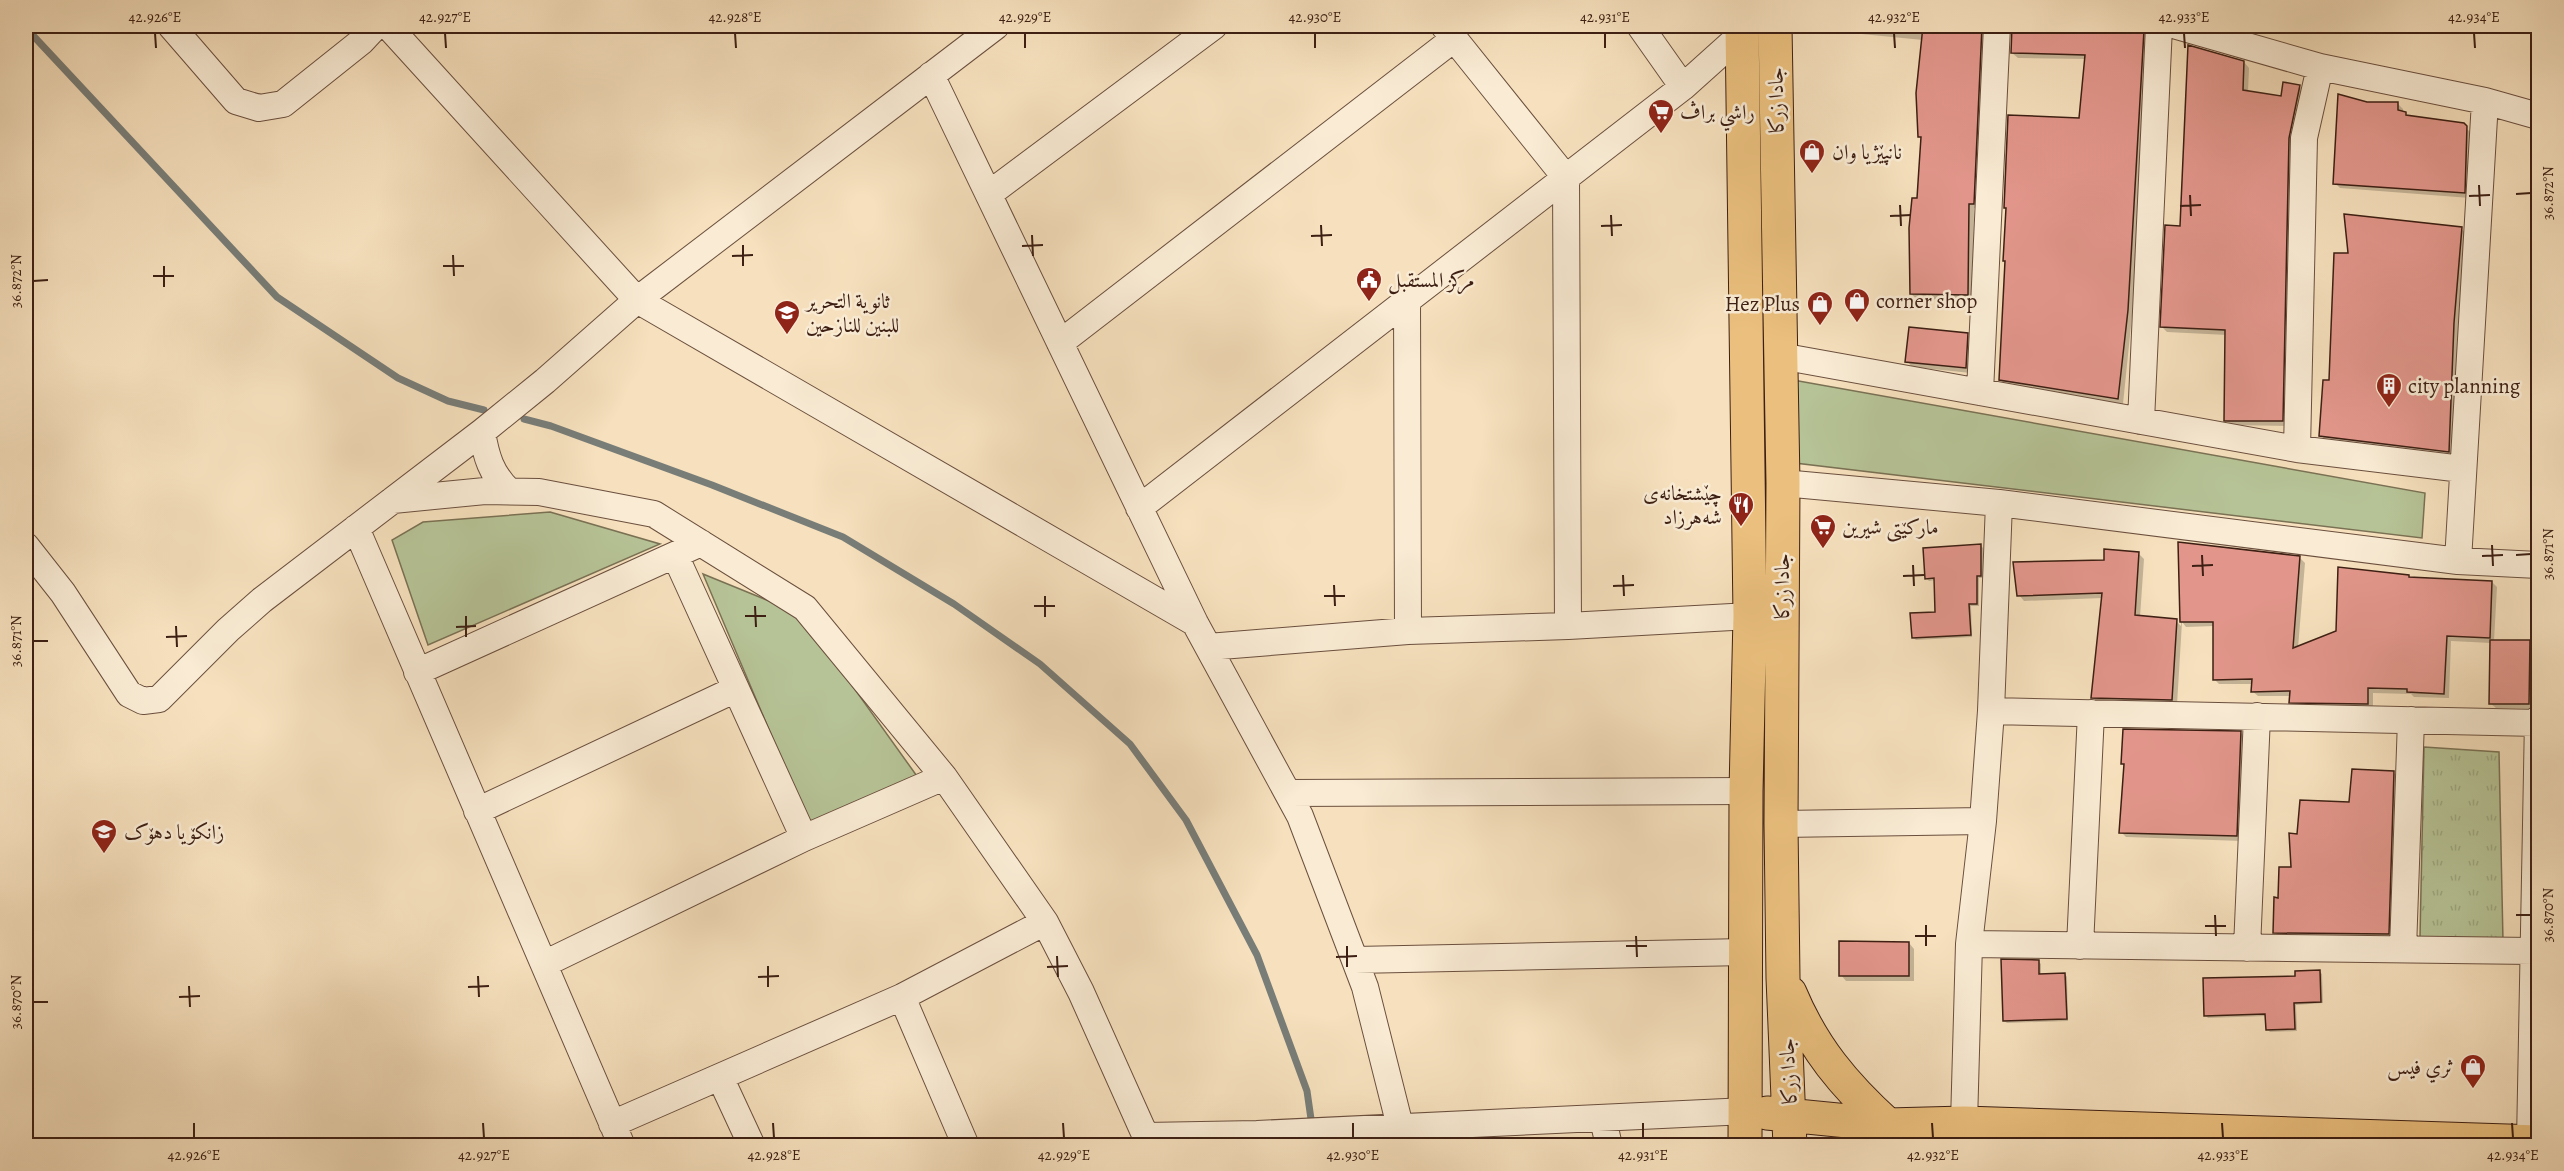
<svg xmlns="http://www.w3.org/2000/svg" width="2564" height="1171" viewBox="0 0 2564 1171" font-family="Alegreya,Amiri,serif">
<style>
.grass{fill:#b6c396;stroke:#7a7154;stroke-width:1.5}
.park{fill:url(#park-tufts);stroke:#7a7154;stroke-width:1.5}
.garden{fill:url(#garden-dots);stroke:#7a7154;stroke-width:1.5}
.shadow{fill:#0003}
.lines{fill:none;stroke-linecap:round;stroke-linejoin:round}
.stream{stroke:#787d78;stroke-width:7}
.building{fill:#e2968b;stroke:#3d1f13;stroke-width:1.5}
.minor-casing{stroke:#6b4f3e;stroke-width:28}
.primary-casing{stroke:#3d1f13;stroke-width:35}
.minor{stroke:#f9ebd4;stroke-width:26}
.primary{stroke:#ebc07e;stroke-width:33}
.ticks{fill:none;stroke:#3d1f13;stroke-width:2}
.labels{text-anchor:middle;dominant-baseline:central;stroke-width:5;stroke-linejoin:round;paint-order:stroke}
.street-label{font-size:21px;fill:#3d1f13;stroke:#f9ebd4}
.poi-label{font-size:21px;fill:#3d1f13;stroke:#f9ebd4;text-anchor:start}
.neatline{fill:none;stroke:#3d1f13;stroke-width:2}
.ticks-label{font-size:15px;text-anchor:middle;fill:#3d1f13}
</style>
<defs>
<pattern id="park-tufts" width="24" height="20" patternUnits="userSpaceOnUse" patternTransform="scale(1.5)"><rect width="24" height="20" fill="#b6c396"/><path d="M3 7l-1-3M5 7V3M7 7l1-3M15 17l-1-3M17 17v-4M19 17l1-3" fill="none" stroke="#9da780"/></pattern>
<pattern id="garden-dots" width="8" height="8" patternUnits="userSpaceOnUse" patternTransform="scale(1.5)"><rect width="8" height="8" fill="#b6c396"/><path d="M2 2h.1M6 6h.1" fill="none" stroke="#9da780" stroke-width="1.8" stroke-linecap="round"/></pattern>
</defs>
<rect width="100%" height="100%" fill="#f6e0bd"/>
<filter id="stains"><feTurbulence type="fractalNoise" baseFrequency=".00333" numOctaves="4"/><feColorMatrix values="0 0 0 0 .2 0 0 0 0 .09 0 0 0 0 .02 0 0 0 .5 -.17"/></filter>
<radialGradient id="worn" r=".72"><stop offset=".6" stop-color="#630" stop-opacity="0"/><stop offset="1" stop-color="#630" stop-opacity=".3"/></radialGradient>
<path class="grass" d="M1793,380L2425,493L2422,538L1795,463Z
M550,512L660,544L428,645L392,540L423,522Z
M703,574L801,614L919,779L809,824Z"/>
<path class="park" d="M2424,747L2499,752L2503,941L2420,937Z"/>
<path class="garden" d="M1826,1140L2156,1145L1824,1146Z"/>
<path class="shadow" d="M1836,26H1989L1979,209L1974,208L1973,300L1917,299L1911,294L1922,139L1919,136L1923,40L1841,32Z
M2013,26H2120L2143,31L2149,37L2132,316L2123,404L2006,385L2000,380L2007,209L2005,207L2080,119L2086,59L2018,58L2012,53Z
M2244,62L2249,68L2248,92L2282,98L2299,86L2305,92L2288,426L2231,425L2226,420L2227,335L2167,332L2162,327L2181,227Z
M2367,103L2398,104L2403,109V113L2409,117L2463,125L2471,133L2470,198L2340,188L2335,183Z
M2461,229L2467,234L2454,457L2326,441L2321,435L2349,254Z
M1967,335L1973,340L1971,373L1912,367L1907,361Z
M2180,544L2300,558L2305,563L2298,648L2337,633L2409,576L2411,579L2492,582L2497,587L2494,641L2530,642L2535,647L2534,709L2496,708L2490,703L2491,643L2451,641L2449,698L2414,697L2411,694L2373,693V709L2296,707L2290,702L2291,696H2258L2252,691L2253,684H2219L2214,679V626L2186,627L2182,622L2177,705L2098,703L2093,698L2103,598L2024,601L2019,595L2105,562L2138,553L2144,559L2140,617L2176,621L2181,626Z
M1981,546L1983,548V578H1979V606H1971L1972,637L1916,640L1913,638L1936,613V580L1929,581L1926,578Z
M2241,733L2246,739L2242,841L2126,837L2121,832L2125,766L2123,764Z
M2394,773L2399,778L2393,939L2280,937L2275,932L2280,899L2292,869L2298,836Z
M1909,943L1914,949V981H1846L1841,975Z
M2038,961L2041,964V975L2065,974L2067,977L2068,1021L2007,1023L2004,1021Z
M2319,971L2322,974L2323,1003L2296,1005L2297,1031L2270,1032L2268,1030L2267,1016L2208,1018L2206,1016L2297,978Z"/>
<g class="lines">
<path class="stream" d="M26,28L277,297L398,378L448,401L484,410
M524,419L551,426L712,485L843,537L954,604L1040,664L1130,744L1186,820L1257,955L1307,1091L1311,1119"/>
</g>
<path class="building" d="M1923,26H1982L1974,204H1969L1968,295L1910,294L1909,228L1912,198H1917L1919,167L1921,137H1918L1916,93Z
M2012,26H2126L2144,30L2128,310L2118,399L1999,380L2005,261H2003L2006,208H2004L2008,115L2079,118L2085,55L2011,53Z
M2188,45L2244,61L2243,90L2281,96L2283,82L2300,85L2289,138L2283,421H2224L2225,330L2160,327L2165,225L2180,226Z
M2338,94L2367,102H2398V110L2406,112V115L2464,123L2467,126L2465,193L2333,184Z
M2344,214L2462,227L2454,323L2449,452L2319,436L2323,380H2329L2334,253H2348Z
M1909,327L1968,333L1966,368L1905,362Z
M2178,542L2300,556L2293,648L2336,631L2338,567L2409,575V577L2492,581L2490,638L2447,636L2444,694L2407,692V689L2368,688V704L2289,703L2290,691L2251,692L2252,679L2213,680V622H2180Z
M1981,544V576H1977V604H1969L1971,635L1912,638L1910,613L1935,612L1934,578L1925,579L1923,548Z
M2104,549L2139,552L2135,615L2177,619L2172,700L2091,698L2102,593L2017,596L2013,562L2104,560Z
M2490,640H2530L2529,704H2489Z
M2123,729L2241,731L2237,836L2119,833L2124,764H2121Z
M2352,769L2394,771L2389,934L2273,933L2274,897L2278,898L2279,867H2291L2289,833L2297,834L2300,800L2349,802Z
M1839,941L1909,942V976H1839Z
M2001,959L2039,960V974L2065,973L2067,1019L2003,1021Z
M2320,970L2321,1002L2294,1003L2295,1029L2266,1030L2265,1014L2204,1016L2203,978L2295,976V971Z"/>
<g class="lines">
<defs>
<path id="minor" d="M171,26L236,101L259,108L283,104L362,41L376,26
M388,26L637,300L1195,623
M1444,26L1566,178L1568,626
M1640,26L1683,87
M2177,26L2320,67L2485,101L2538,116
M931,75L1195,623L1300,816L1365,987L1405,1146
M989,194L1214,26
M1407,301L1408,631
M1060,343L1455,38
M1780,356L2297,449L2462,469
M1980,392L1997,26
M2141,421L2159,26
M482,432C486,456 491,474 509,491
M2297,449L2304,138L2320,67
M1783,483L1999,503L2458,561L2538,565
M393,500L485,491L539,492L654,514L805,608L944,777L1045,922L1081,992L1150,1146
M1139,508L1683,87L1742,34
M356,528L622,1146
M26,546L63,593L129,694L143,701L159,699L228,630L262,600L482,432L545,381L637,300L996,26
M675,555L804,838
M2458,561L2485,101
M1208,647L1408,631L1568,626L1750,616
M417,672L701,543
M1991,711L2538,723
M1288,793L1746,791
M477,811L736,689
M1781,824L1983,821
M1969,944L2533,951
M2080,946L2091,713
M2247,948L2257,716
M2403,949L2411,720
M1355,960L1745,952
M544,964L804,838L944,777
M902,997L966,1146
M720,1077L752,1146
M1603,1119L1609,1146
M1964,1123L1969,944L1983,821L1991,711L1999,503
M612,1124L902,997L1045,922
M1145,1136L1257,1134L1747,1111
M2530,1142L2538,719"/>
<path id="primary" d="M1742,26L1750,616L1746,791L1745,1146
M1775,26L1783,483L1781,824L1783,978L1790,1146
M1790,993C1813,1048 1844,1085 1888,1125
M1767,1113L1888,1125L1964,1123L2538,1142"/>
</defs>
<use href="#minor" class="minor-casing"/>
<use href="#primary" class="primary-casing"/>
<use href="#minor" class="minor"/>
<use href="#primary" class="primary"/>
</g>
<path class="ticks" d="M155,33L156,48M445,33L446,48M735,33L736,48M1025,33V48M1315,33V48M1605,33V48M1894,33L1895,48M2184,33L2185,48M2474,33L2475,48M2479,185L2480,206M2516,194L2531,193M2190,195L2191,216M2469,196L2490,195M1900,205L1901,226M2180,206L2201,205M1611,215L1612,236M1890,216L1911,215M1321,225L1322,246M1601,226L1622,225M1032,235L1033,256M1311,236L1332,235M743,245V266M1022,246L1043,245M453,255L454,276M732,256L753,255M164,266V287M443,266H464M153,276H174M33,281L48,280M2492,545L2493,566M2202,555L2203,576M2516,555L2531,554M2482,556L2503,555M1913,565L1914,586M2192,566L2213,565M1623,575L1624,596M1903,576L1924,575M1334,585L1335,606M1613,586L1634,585M1045,596V617M1324,596H1345M755,606L756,627M1034,606H1055M466,616V637M745,616H766M176,626L177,647M456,627L476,626M166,637L187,636M33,641H48M2215,915L2216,936M2516,915H2531M1926,925V946M2205,926H2226M1636,936L1637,957M1915,936H1936M1347,946V967M1626,946H1647M1057,956L1058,977M1336,957L1357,956M768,966V987M1047,967L1068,966M478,976L479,997M758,977L779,976M189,986L190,1007M468,987L489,986M179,997L200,996M33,1002H48M194,1123V1138M483,1123L484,1138M773,1123L774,1138M1063,1123L1064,1138M1353,1123V1138M1643,1123V1138M1932,1123L1933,1138M2222,1123L2223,1138M2512,1123L2513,1138"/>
<defs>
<symbol id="supermarket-pin" viewBox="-11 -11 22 30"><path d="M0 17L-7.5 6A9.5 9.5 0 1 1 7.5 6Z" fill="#8f2418" stroke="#f9ebd4"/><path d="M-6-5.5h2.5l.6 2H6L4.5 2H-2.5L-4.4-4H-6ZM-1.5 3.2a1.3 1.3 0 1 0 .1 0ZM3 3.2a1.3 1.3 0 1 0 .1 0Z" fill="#fff"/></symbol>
<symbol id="shop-pin" viewBox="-11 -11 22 30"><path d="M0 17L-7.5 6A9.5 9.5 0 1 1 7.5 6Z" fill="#8f2418" stroke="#f9ebd4"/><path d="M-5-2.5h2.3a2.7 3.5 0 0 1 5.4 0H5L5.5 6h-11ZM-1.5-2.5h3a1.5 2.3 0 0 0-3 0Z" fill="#fff"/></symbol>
<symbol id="civic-pin" viewBox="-11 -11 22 30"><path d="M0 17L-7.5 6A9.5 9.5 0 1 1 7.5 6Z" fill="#8f2418" stroke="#f9ebd4"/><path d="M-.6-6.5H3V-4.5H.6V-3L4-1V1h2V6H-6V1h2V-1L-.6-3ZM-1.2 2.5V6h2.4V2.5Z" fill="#fff"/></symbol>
<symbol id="school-pin" viewBox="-11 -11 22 30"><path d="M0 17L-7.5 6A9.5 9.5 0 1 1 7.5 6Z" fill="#8f2418" stroke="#f9ebd4"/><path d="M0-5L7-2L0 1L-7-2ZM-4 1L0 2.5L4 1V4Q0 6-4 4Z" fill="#fff"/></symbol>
<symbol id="building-pin" viewBox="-11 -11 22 30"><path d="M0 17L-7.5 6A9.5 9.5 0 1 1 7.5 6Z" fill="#8f2418" stroke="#f9ebd4"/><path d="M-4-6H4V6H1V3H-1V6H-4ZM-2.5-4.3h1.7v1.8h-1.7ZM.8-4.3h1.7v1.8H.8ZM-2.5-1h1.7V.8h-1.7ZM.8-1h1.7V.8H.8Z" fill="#fff"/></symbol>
<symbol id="restaurant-pin" viewBox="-11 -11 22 30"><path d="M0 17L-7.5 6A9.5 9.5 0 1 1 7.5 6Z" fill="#8f2418" stroke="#f9ebd4"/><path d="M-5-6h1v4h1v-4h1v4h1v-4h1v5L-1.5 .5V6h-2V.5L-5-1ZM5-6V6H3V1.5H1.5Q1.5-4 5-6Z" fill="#fff"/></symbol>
<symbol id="university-pin" viewBox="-11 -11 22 30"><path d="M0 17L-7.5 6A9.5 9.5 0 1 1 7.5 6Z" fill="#8f2418" stroke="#f9ebd4"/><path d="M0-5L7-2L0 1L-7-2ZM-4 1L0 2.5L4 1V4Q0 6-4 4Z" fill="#fff"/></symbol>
</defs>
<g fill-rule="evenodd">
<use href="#supermarket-pin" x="1646" y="97" width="30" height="40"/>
<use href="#shop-pin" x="1797" y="137" width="30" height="40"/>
<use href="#civic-pin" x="1354" y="265" width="30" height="40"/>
<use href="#shop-pin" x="1842" y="286" width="30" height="40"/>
<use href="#shop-pin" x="1805" y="289" width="30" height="40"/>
<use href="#school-pin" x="772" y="298" width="30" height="40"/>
<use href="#building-pin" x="2374" y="371" width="30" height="40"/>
<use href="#restaurant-pin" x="1726" y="490" width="30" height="40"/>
<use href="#supermarket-pin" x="1808" y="512" width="30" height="40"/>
<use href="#university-pin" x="89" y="817" width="30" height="40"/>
<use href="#shop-pin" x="2458" y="1052" width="30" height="40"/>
</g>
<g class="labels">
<g class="street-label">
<text transform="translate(1776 100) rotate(-91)">جادا زرکا</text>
<text transform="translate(1782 586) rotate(-90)">جادا زرکا</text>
<text transform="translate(1788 1071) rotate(-93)">جادا زرکا</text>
</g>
<g class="poi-label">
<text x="1680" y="112">راشي براڤ</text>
<text x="1832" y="152">نانپێژیا وان</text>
<text x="1388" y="280">مركز المستقبل</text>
<text x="806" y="301">ثانوية التحرير<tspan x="806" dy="24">للبنين للنازحين</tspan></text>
<text x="1876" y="301">corner shop</text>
<text x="1800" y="304" text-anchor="end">Hez Plus</text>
<text x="2408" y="386">city planning</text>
<text x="1722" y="493" text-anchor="end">چێشتخانەی<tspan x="1722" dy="24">شەهرزاد</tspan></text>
<text x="1842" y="527">مارکێتی شیرین</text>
<text x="124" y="832">زانکۆیا دهۆک</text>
<text x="2454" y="1067" text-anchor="end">ثري فيس</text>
</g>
</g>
<rect width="2564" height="1171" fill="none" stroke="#f6e0bd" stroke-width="66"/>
<rect x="33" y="33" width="2498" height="1105" class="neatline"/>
<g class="ticks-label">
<text x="155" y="22">42.926°E</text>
<text x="445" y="22">42.927°E</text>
<text x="735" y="22">42.928°E</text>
<text x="1025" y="22">42.929°E</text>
<text x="1315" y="22">42.930°E</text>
<text x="1605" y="22">42.931°E</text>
<text x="1894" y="22">42.932°E</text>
<text x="2184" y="22">42.933°E</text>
<text x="2474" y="22">42.934°E</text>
<text transform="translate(2548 193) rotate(-90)" y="5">36.872°N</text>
<text transform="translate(16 281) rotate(-90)" y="5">36.872°N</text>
<text transform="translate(2548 554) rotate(-90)" y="5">36.871°N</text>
<text transform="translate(16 641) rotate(-90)" y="5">36.871°N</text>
<text transform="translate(2548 915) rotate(-90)" y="5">36.870°N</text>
<text transform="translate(16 1002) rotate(-90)" y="5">36.870°N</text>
<text x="194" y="1160">42.926°E</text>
<text x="484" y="1160">42.927°E</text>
<text x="774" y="1160">42.928°E</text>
<text x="1064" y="1160">42.929°E</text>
<text x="1353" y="1160">42.930°E</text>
<text x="1643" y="1160">42.931°E</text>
<text x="1933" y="1160">42.932°E</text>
<text x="2223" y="1160">42.933°E</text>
<text x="2513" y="1160">42.934°E</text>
</g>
<rect width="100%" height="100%" filter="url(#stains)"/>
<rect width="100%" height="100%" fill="url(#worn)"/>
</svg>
